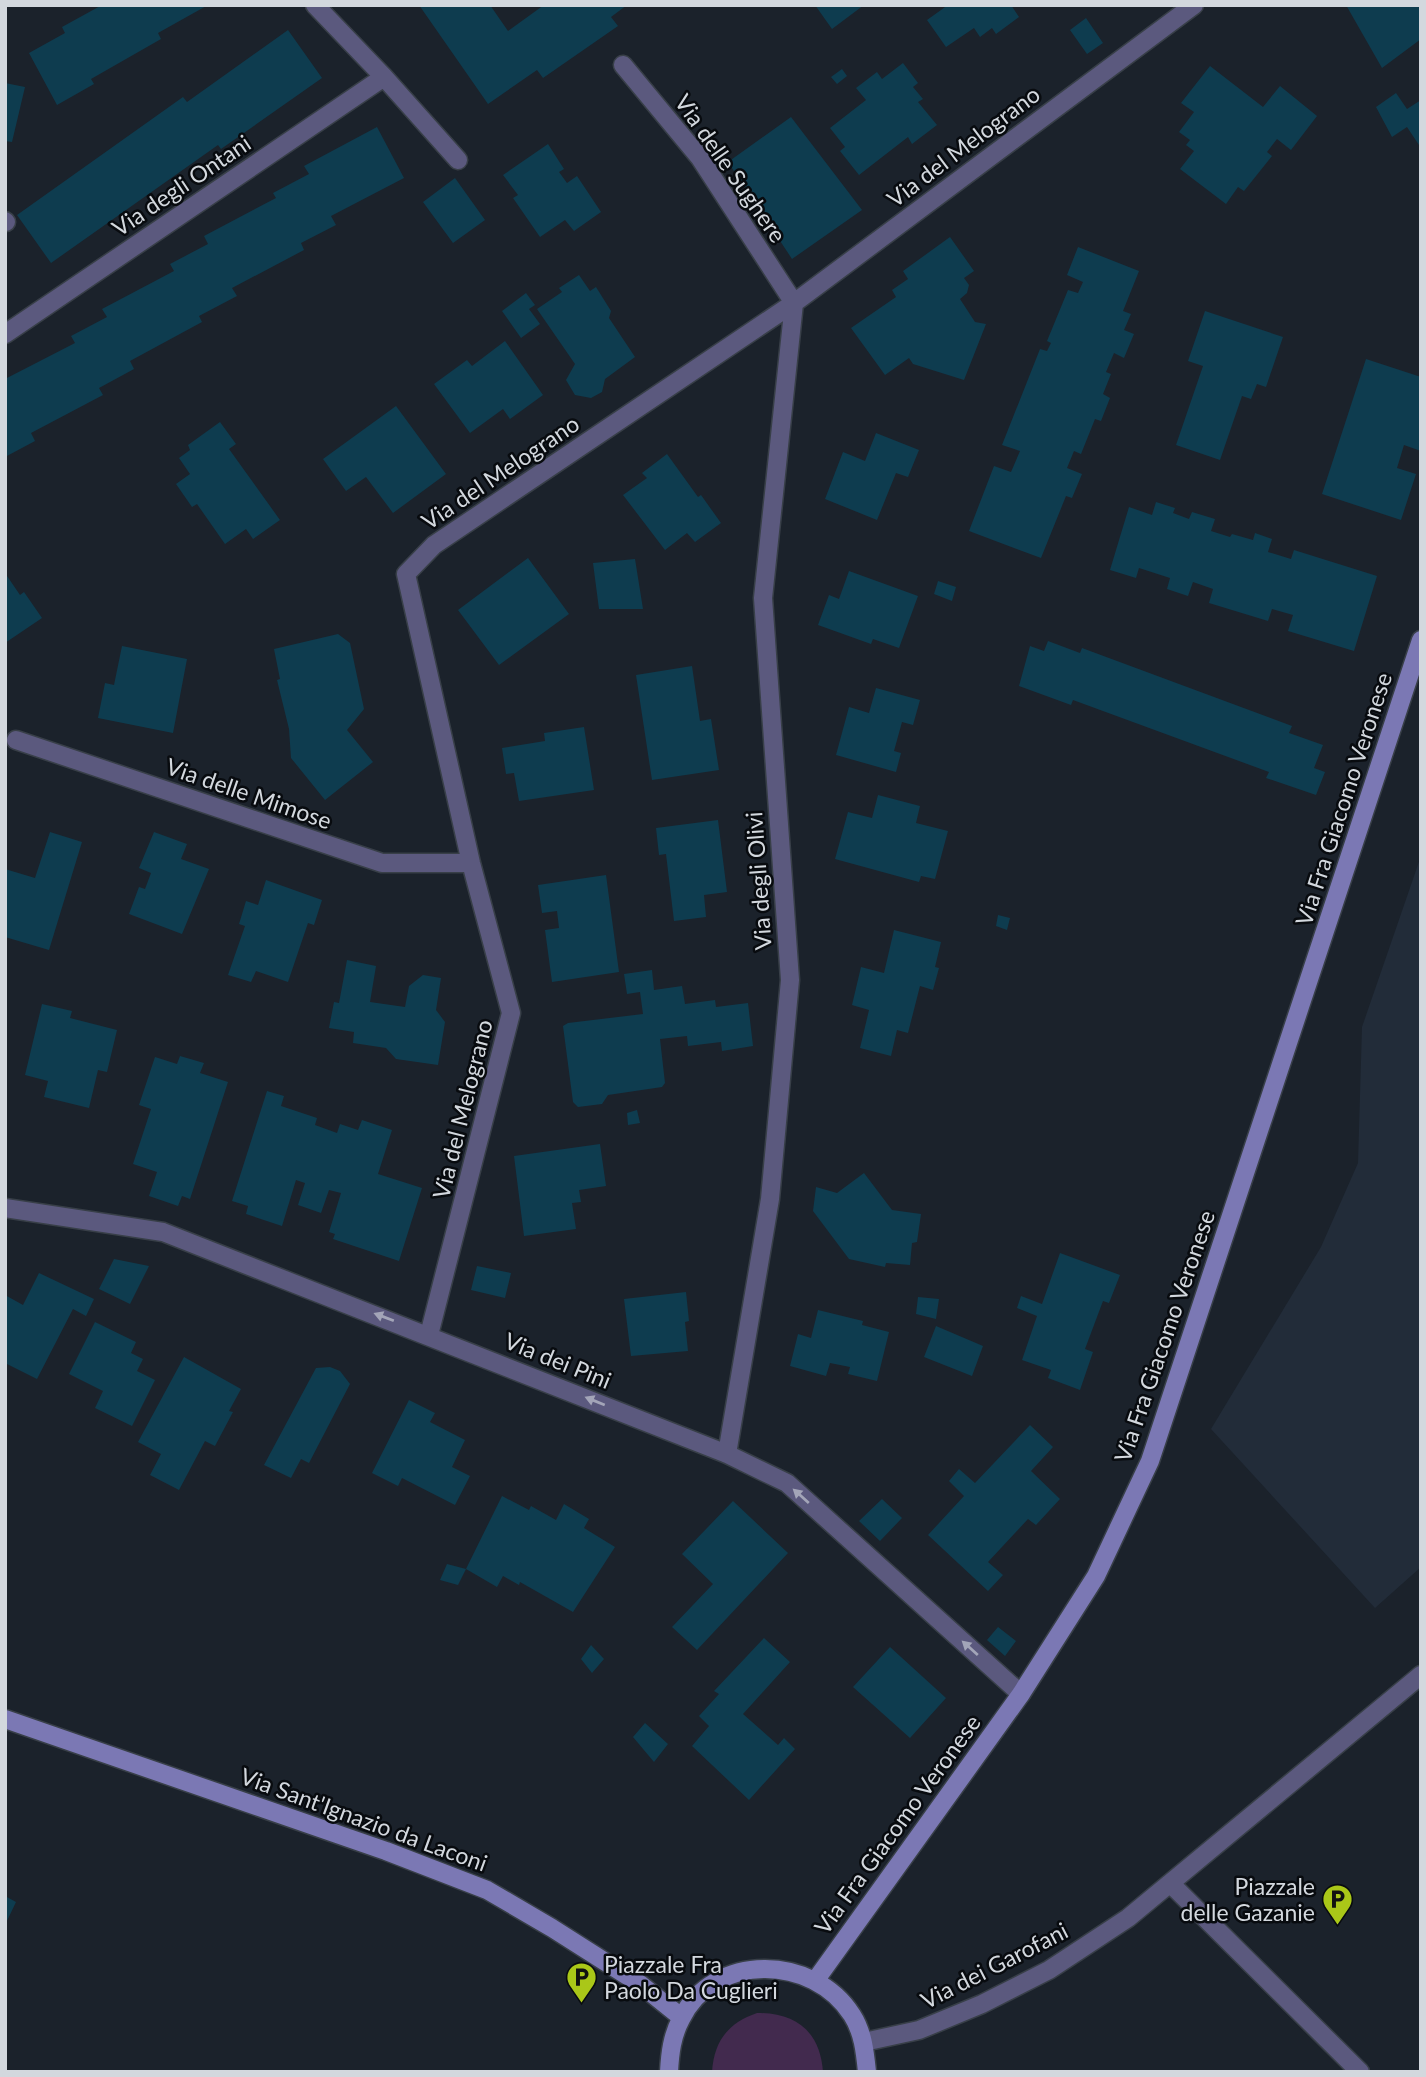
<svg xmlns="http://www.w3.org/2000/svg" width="1426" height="2077" viewBox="0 0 1426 2077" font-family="Lato,sans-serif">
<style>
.built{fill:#222c39}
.green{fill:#422a4e}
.building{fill:#0e3c4f}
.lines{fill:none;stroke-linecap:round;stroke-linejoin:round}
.street-casing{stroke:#383f48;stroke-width:21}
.secondary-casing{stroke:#383f48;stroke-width:21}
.street{stroke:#5b597e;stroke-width:18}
.secondary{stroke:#7b78b4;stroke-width:18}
.oneway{fill:#a3a5b8}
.labels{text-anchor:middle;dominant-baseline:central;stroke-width:5;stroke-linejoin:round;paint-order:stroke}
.street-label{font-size:23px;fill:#d3d8de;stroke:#080b0f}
.poi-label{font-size:23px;fill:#d3d8de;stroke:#080b0f;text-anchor:end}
</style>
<rect width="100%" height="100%" fill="#1b222b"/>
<path class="built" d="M1421,856V1567L1375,1608L1211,1429L1321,1247L1358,1163L1362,1027Z"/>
<path class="green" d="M757,2013C796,2013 820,2031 823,2072H712C714,2041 728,2023 757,2013Z"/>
<path class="building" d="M102,5H208L158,33L161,39L91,79L94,84L57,105L29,53L65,33L62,27Z
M419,5H490L508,31L544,5H627L611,17L618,26L543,78L537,70L488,104Z
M815,5H864L832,29Z
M948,5H1011L1019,17L996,34L992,28L980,37L974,28L946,47L927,20Z
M1346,5H1421V39L1382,68Z
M1086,18L1103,43L1087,54L1070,30Z
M288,30L322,78L221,149L218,145L51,263L17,215L183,97L187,102Z
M903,63L918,83L913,87L923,99L918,102L937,125L912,144L908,137L859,175L840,151L845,147L830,128L866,100L856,88L877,72L882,79Z
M1210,66L1263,107L1280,86L1317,116L1291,150L1277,139L1267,152L1272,156L1244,191L1238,187L1226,204L1180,169L1194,151L1186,145L1190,140L1179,132L1194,112L1181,103Z
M842,69L847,76L837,84L831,77Z
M5,83L25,87L12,142L5,141Z
M1396,93L1407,109L1421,100V148L1407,127L1392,137L1376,107Z
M791,117L862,210L792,259L728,162Z
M377,127L404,178L331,216L336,225L301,243L304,250L232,288L237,296L199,316L202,322L130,361L134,369L99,388L103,395L31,433L35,441L5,457V389L7,388L5,379L75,343L71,336L107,317L102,309L174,271L170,264L208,244L204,236L276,198L273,193L309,174L304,166Z
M548,144L564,169L559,172L567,183L577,176L601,212L574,231L565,220L540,237L513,198L518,195L503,175Z
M455,178L485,220L453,243L423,202Z
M950,237L974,271L964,278L969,285L967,293L960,299L975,322L986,324L964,380L913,364L909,358L885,375L851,328L896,297L892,290L908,279L903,271Z
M1078,247L1139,271L1123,311L1131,314L1124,330L1134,334L1124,358L1114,353L1106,372L1111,374L1103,394L1110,398L1101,421L1095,419L1081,454L1074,451L1067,468L1082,474L1072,498L1066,496L1041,558L969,531L994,466L1011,472L1020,451L1002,445L1040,349L1047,351L1051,343L1047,341L1068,290L1078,293L1083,282L1067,275Z
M579,275L590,291L596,287L611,311L609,318L635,357L605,379L602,392L591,398L575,395L566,380L575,364L537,309L562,292L559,288Z
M526,293L535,305L529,309L540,324L521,338L502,311Z
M1205,311L1283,337L1266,387L1257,384L1251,399L1242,396L1220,460L1176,445L1203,366L1188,361Z
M505,341L543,395L510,419L503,409L470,433L434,384L467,360L472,366Z
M1366,359L1421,377V451L1404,445L1397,468L1416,474L1401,520L1322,494Z
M396,406L446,474L393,513L366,477L346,491L323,459Z
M220,422L236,444L229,449L280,520L253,539L246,529L225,544L197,504L192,507L176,484L190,474L179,458L190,450L188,445Z
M876,433L919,450L908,477L896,473L877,520L825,499L843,452L865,461Z
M667,454L698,497L701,495L721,523L695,542L687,533L665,550L623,495L647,478L642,473Z
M1156,502L1175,508L1173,513L1189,519L1192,512L1215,519L1211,531L1230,537L1232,534L1253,540L1255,533L1272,539L1268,552L1291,559L1294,550L1377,576L1354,651L1288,631L1293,615L1272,609L1268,621L1209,603L1213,589L1193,582L1188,596L1167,589L1170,578L1139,568L1136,578L1110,570L1129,507L1152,515Z
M528,558L569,614L499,665L458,610Z
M635,559L643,609H599L593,563Z
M849,571L918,596L899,648L873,639L871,644L818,625L829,595L839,599Z
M5,573L20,595L24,592L42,618L5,643Z
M938,581L956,587L952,601L934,594Z
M338,634L350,643L364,709L347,730L373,762L325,800L291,758L289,729L277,680L280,679L274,649Z
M1048,641L1080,653L1082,648L1292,726L1289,733L1323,745L1314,768L1325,772L1316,795L1266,778L1269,772L1073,700L1071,705L1019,686L1030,646L1044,651Z
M122,646L187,659L173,733L98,718L105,683L114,685Z
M692,666L700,721L711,719L719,770L652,780L636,675Z
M876,688L920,700L913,725L902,722L894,751L901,753L896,772L836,755L849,707L869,713Z
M584,727L594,790L519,801L514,773L506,774L502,748L545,741L544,733Z
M878,795L920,806L916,823L948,831L935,879L921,876L919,882L835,859L848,812L872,818Z
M718,820L727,892L704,895L706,917L674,921L666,854L659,855L656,828Z
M50,832L82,842L49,950L5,937V869L35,878Z
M154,832L187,844L181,859L209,869L182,934L129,914L139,887L145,889L151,873L139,868Z
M606,875L619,972L552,982L545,930L559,928L557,911L542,913L538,885Z
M266,880L322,900L314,925L308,923L288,982L256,971L251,982L228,975L245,926L239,924L246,901L258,905Z
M998,915L1010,918L1007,930L996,926Z
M894,930L941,942L935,967L939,968L933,990L920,986L908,1033L897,1030L891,1056L860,1048L869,1010L852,1005L861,967L884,973Z
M347,960L376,966L370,1002L405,1007L409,986L423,975L441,978L436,1010L445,1022L438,1065L396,1059L386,1048L353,1043L354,1032L329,1028L334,1002L339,1003Z
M652,970L654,990L682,986L685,1004L715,1000L716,1007L748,1003L753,1046L722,1051L721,1042L688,1046L687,1036L660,1039L665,1083L662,1087L608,1095L602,1104L578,1107L573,1102L563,1026L568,1023L643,1014L640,992L627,994L624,974Z
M42,1004L72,1011L70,1018L117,1030L107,1072L98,1070L89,1108L44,1097L48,1081L25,1075Z
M180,1056L204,1063L200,1073L228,1082L190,1199L182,1196L178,1206L149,1196L157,1172L133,1164L151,1109L139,1105L155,1057L177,1064Z
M267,1091L284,1096L281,1106L317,1118L315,1125L337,1133L340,1124L358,1130L362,1120L392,1130L378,1174L422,1188L399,1261L333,1239L335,1234L329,1232L341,1193L329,1190L321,1213L298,1205L305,1183L296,1180L282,1226L246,1214L248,1206L232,1201Z
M637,1110L640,1123L628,1125L627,1113Z
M600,1144L606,1186L579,1190L581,1202L572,1203L576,1229L524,1236L514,1156Z
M864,1173L892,1210L921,1214L917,1242L912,1243L910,1265L886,1263L885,1267L849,1259L813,1211L816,1187L837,1193Z
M1060,1253L1120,1275L1109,1303L1103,1301L1085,1349L1093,1352L1080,1390L1048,1378L1051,1370L1022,1360L1037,1316L1017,1308L1021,1296L1042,1304Z
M114,1259L149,1266L130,1304L99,1289Z
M477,1266L511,1273L505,1298L471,1290Z
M39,1273L94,1299L86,1316L73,1309L37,1379L5,1363V1295L23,1305Z
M686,1292L689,1321L685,1322L688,1351L631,1356L624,1299Z
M918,1297L939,1299L936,1319L916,1314Z
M818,1310L863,1321L862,1325L889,1332L877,1381L848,1374L850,1367L830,1363L826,1376L790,1366L798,1334L811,1338Z
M95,1322L136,1342L131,1353L143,1359L137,1371L155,1380L132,1426L95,1408L103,1391L69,1374Z
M936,1326L983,1346L972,1376L924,1357Z
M184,1357L241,1389L229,1411L233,1412L215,1446L205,1441L179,1490L150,1475L161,1454L138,1442Z
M330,1367L340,1371L350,1384L309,1463L301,1459L291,1478L264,1465L316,1368Z
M409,1400L435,1413L430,1422L465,1440L452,1467L470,1476L455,1505L402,1478L398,1486L372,1473Z
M1030,1425L1053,1447L1031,1471L1060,1499L1036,1525L1028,1519L988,1562L1003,1575L988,1591L928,1535L964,1496L949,1481L959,1469L975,1483Z
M502,1496L529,1510L531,1506L556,1520L564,1504L589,1519L584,1528L615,1547L573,1612L520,1582L519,1585L503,1576L497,1587L466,1569Z
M882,1499L902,1518L880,1541L859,1521Z
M733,1501L788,1553L697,1650L672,1627L713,1584L682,1554Z
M447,1564L466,1569L458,1585L440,1580Z
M998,1627L1016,1641L1005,1656L987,1640Z
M764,1638L790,1662L743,1714L778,1745L784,1738L795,1749L749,1800L692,1746L709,1726L699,1716L719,1694L714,1691Z
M591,1645L604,1659L592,1673L581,1659Z
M890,1647L946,1698L910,1738L853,1687Z
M645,1723L668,1744L654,1762L633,1737Z
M5,1896L16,1902L5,1925Z"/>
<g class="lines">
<defs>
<path id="street" d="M315,5L384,77L458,160
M623,65L700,158L794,303L763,598L790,980L770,1199L727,1454
M5,221L6,222
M5,334L384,77
M16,740L382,863H471
M5,1208L163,1232L727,1454L787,1483L1021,1694
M429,1335L511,1013L471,863L406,574L434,545L794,303L1194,5
M1171,1884L1360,2072
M864,2042L919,2030L982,2004L1049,1970L1128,1918L1421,1675"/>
<path id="secondary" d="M5,1719L386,1851L487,1890L552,1928L640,1984L681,2017
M815,1981L1021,1694L1096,1576L1150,1461L1421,640
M669,2072C670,2053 672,2036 681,2019C714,1952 813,1954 852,2015C863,2032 865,2052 867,2072"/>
</defs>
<use href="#street" class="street-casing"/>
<use href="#secondary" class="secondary-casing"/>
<use href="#street" class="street"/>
<use href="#secondary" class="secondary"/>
</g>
<defs><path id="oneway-solid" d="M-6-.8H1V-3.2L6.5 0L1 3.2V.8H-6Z" transform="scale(1.75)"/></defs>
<g class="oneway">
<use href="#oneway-solid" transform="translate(384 1317) rotate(-159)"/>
<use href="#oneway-solid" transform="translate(595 1401) rotate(-158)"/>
<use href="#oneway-solid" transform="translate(801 1496) rotate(-138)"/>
<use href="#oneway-solid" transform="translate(970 1648) rotate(-138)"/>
</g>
<defs>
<symbol id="parking-pin" viewBox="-11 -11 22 30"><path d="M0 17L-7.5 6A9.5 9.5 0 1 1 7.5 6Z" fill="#aac718" stroke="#080b0f"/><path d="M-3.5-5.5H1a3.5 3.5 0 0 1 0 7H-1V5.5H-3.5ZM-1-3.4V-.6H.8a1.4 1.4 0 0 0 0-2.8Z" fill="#111"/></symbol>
</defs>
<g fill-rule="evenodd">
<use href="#parking-pin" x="1320" y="1882" width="35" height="47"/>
<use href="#parking-pin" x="564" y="1960" width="35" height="47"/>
</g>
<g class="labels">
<g class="street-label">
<text transform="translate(963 146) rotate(-37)">Via del Melograno</text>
<text transform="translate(731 168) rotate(55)">Via delle Sughere</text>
<text transform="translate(181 185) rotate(-34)">Via degli Ontani</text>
<text transform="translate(500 472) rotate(-34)">Via del Melograno</text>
<text transform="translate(249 793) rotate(19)">Via delle Mimose</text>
<text transform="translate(1343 799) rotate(-72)">Via Fra Giacomo Veronese</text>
<text transform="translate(758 881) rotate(-94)">Via degli Olivi</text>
<text transform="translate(462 1109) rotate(-76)">Via del Melograno</text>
<text transform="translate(1164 1336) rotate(-71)">Via Fra Giacomo Veronese</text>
<text transform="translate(558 1360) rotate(22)">Via dei Pini</text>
<text transform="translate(364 1819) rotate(20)">Via Sant'Ignazio da Laconi</text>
<text transform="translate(897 1824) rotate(-54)">Via Fra Giacomo Veronese</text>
<text transform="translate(994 1965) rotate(-27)">Via dei Garofani</text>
</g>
<g class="poi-label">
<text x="1315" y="1886">Piazzale<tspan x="1315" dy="26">delle Gazanie</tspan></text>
<text x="604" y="1964" text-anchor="start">Piazzale Fra<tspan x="604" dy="26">Paolo Da Cuglieri</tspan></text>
</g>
</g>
<rect width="1426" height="2077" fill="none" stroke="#d3d8de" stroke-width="14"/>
</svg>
